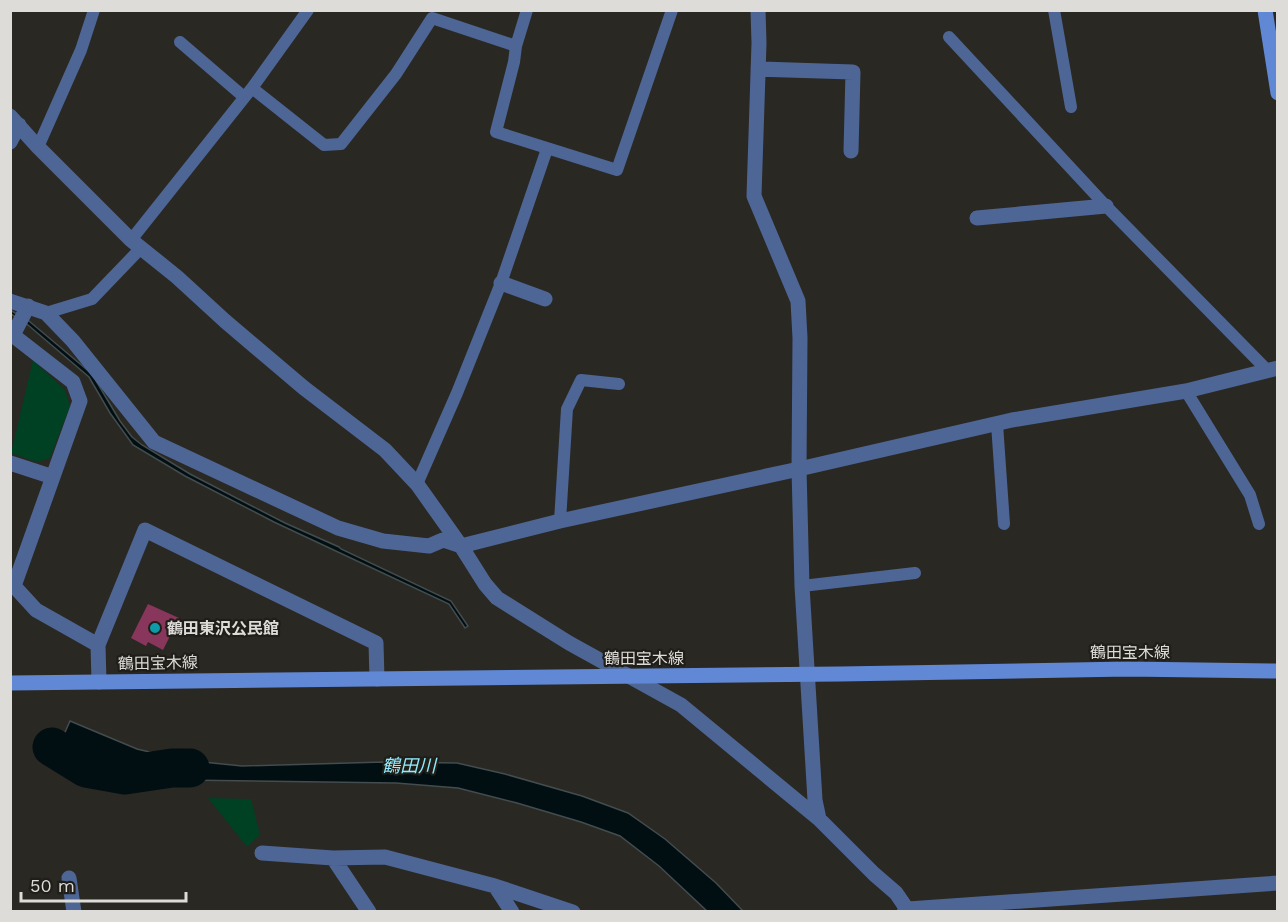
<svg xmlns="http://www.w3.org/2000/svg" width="1288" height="922" viewBox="0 0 1288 922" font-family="'Work Sans','Noto Sans JP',sans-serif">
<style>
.green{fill:#004023}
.water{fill:#010f13;stroke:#434c4e;stroke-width:1.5}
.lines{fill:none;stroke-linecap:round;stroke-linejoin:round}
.river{stroke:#010f13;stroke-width:39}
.building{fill:#88365c}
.lane{stroke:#4e6695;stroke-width:12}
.street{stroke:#4e6695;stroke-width:15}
.secondary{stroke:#6188d4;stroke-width:15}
.culture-dot{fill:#0f9aa8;stroke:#201e19;stroke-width:2}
.labels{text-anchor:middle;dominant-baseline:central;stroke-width:4.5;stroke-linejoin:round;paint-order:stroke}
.poi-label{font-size:16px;font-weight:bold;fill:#dedcd9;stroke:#201e19;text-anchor:start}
.street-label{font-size:16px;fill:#dedcd9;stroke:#201e19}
.water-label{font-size:18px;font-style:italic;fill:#91ecfe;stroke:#201e19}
</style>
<rect width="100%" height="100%" fill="#2a2823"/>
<path class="green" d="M33,360L65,390L70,406L50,458L37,462L11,453Z
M208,798L251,799L260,835L247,847Z"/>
<path class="water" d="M10,310L29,321L92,374L120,421L132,437L142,445L190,474L285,523L339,547L341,549L451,601L468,626L465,628L449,604L274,522L185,476L133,445L110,413L89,377L28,325L11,314Z
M70,721L137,749L183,760L242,766L384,762L457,763L505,774L582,796L628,813L665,839L716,883L743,911H707L659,866L620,836L581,822L517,803L458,788L396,783L181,780L93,766L55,755Z"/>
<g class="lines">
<path class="river" d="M52,747L86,768L125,775L172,768H190"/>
</g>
<path class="building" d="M148,604L179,618L163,650L148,642L146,646L131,638Z"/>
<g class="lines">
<path class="lane" d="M1054,10L1071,107
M949,37L1106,206L1267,370
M180,42L244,97
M516,46L527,10
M252,88L324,145L341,144L396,74L432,18L516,46L514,62L496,132L617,170L672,10
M38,147L81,50L94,10
M131,240L252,88L308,10
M46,313L92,299L141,248
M1186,391L1250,495L1259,524
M997,424L1004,524
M417,484L457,393L501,283L547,149
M560,521L567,409L581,380L619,384
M802,586L915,573"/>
<path class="street" d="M758,10L759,43L754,196L798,301L800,338L799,469L802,586L815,800L819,819
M758,69L853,72L851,151
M10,116L38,147L131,240L177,277L225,321L304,388L385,450L417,484L461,546L485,584L497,598L569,643L681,705L819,819L874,874L896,893L909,912
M10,142L19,125
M977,218L1106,206
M501,283L545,299
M10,301L46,313L73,341L154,442L338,528L383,541L429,546L443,540L461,546L560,521L799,469L1012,420L1186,391L1278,368
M10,333L73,382L80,401L14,586L36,610L98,645L145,530L376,643L377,679
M13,335L28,306
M10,463L53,477
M98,645L99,682
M262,853L333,858L385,857L495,886L573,912
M333,858L369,912
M69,878L74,912
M495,886L512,912
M904,912L908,909L1278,883"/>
<path class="secondary" d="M1265,10L1278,93
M10,683L840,674L1128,669L1278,671"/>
</g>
<circle class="culture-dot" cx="155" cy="628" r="6"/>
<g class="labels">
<g class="poi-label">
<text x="167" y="628">鶴田東沢公民館</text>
</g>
<g class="street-label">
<text x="1130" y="652">鶴田宝木線</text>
<text x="644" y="658">鶴田宝木線</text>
<text transform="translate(158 663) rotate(-1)">鶴田宝木線</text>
</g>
<g class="water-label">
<text x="409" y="765">鶴田川</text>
</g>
</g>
<rect width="1288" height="922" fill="none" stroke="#dedcd9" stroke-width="24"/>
<path d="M21 892v9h165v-9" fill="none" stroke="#dedcd9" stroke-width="3"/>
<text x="30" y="892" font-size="18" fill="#dedcd9" stroke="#201e19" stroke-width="4.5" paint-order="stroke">50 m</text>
</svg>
